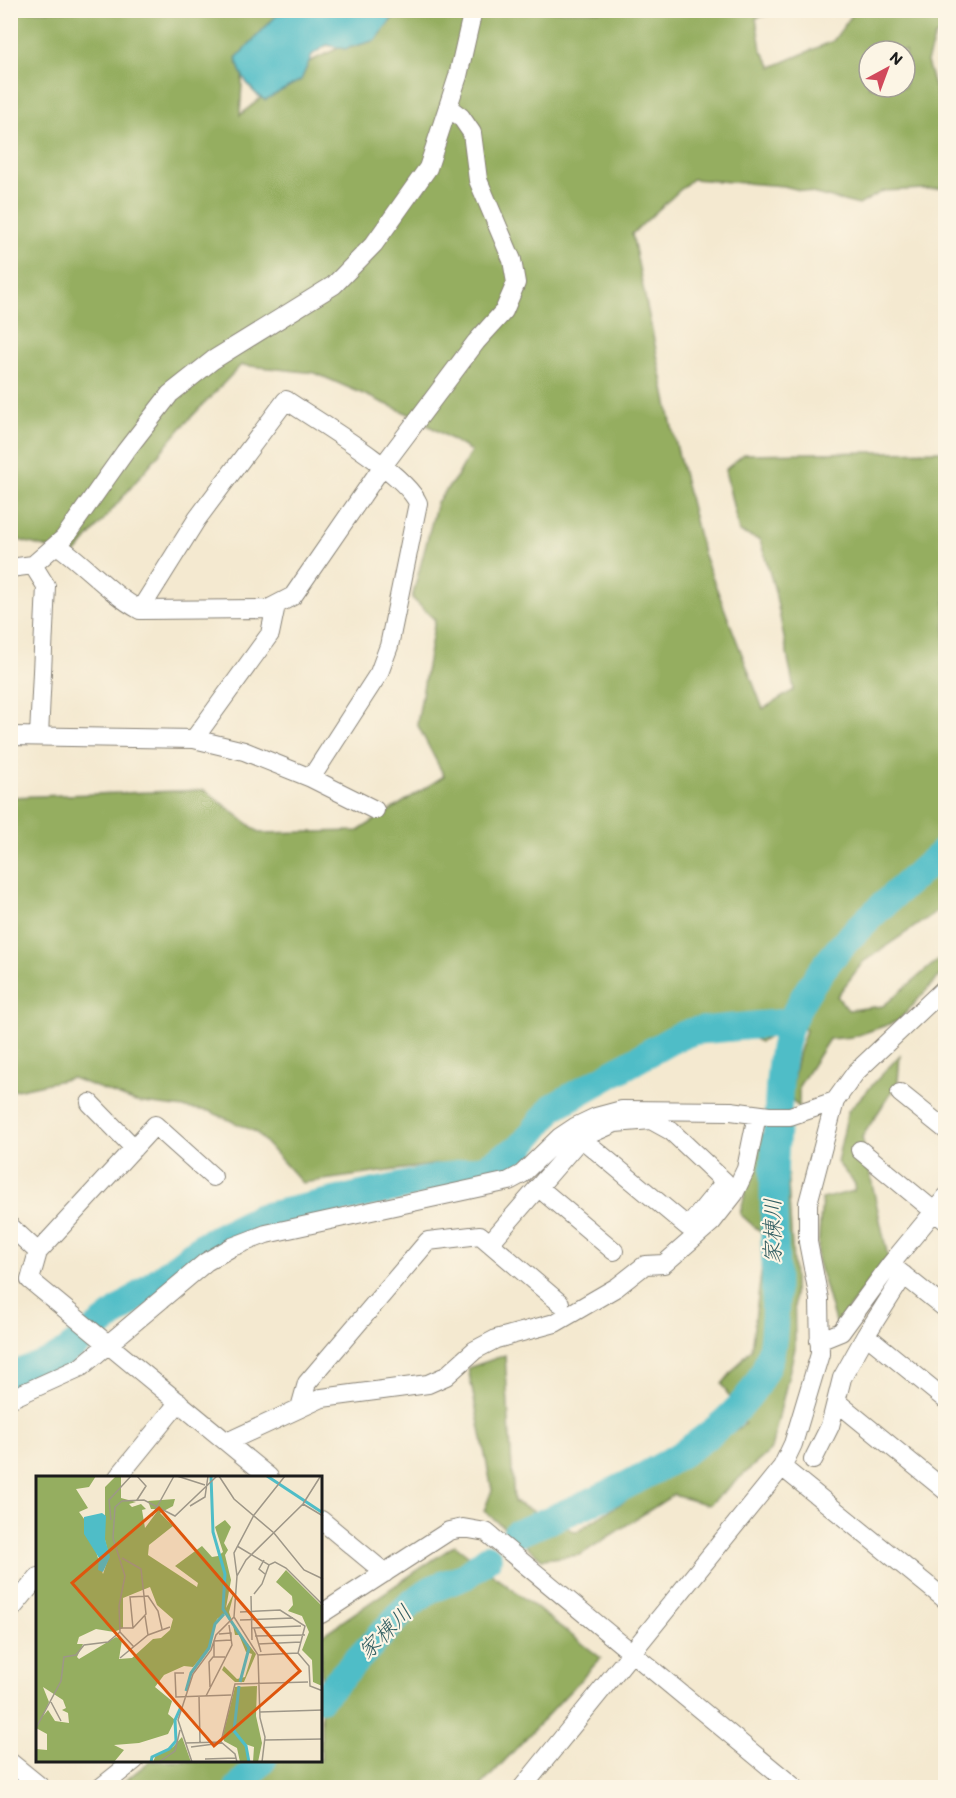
<svg xmlns="http://www.w3.org/2000/svg" width="956" height="1798" viewBox="0 0 956 1798" font-family="Itim,'Klee One',sans-serif">
<style>
.forest{fill:#95ae60;stroke:#58653e;stroke-width:1.5;fill-rule:evenodd}
.water{fill:#4fbdc7;stroke:#366c72;stroke-width:1.5}
.lines{fill:none;stroke-linecap:round;stroke-linejoin:round}
.river{stroke:#4fbdc7;stroke-width:28}
.minor-casing{stroke:#888276;stroke-width:20}
.minor{stroke:#fff;stroke-width:18}
.labels{text-anchor:middle;dominant-baseline:central;stroke-width:4.5;stroke-linejoin:round;paint-order:stroke}
.water-label{font-size:22px;font-style:italic;fill:#305c60;stroke:#fcf5e5}
.inset-river{fill:none;stroke:#4fbdc7;stroke-width:3}
.inset-road{fill:none;stroke:#9e9788;stroke-width:1.5}
.view{fill:#de560d;fill-opacity:0.15;stroke:#de560d;stroke-width:3}
.inset-edge{fill:none;stroke:#1c1c1c;stroke-width:3}
</style>
<rect width="100%" height="100%" fill="#fcf5e5"/>
<filter id="ink" filterUnits="userSpaceOnUse"><feTurbulence type="fractalNoise" baseFrequency=".0167" numOctaves="2"/><feDisplacementMap in="SourceGraphic" scale="12" xChannelSelector="R" yChannelSelector="G"/><feConvolveMatrix kernelMatrix="1 2 1 2 8 2 1 2 1" color-interpolation-filters="sRGB"/></filter>
<filter id="wash" filterUnits="userSpaceOnUse"><feTurbulence type="fractalNoise" baseFrequency=".008" numOctaves="4" result="noise"/><feDisplacementMap in="SourceGraphic" scale="24" xChannelSelector="R" yChannelSelector="G"/><feGaussianBlur stdDeviation="1.35" result="paint"/><feColorMatrix in="noise" values="0 0 0 0 0 0 0 0 0 0 0 0 0 0 0 0 0 1.4 0 .05"/><feComposite in="paint" operator="in"/></filter>
<g filter="url(#wash)">
<rect width="100%" height="100%" fill="#f4e9d0"/>
<path class="forest" d="M11,11H295L243,67L240,115L298,67L384,27L392,11H780L756,18L761,49L772,67L833,41L855,11L911,13L945,11V35L935,36L927,62L945,123V188L883,191L859,205L784,186L692,179L632,234L673,432L703,553L763,709L794,690L775,591L760,540L739,532L725,470L744,454L945,451V906L863,962L837,996L848,1010L883,1006L945,954V970L898,1021L853,1037L829,1039L799,1086V1108L790,1097L798,1054L806,1030L794,1023L760,1042L722,1017L674,1035L599,1083L497,1156L302,1183L256,1132L209,1111L136,1102L72,1078L11,1091L10,797L205,790L260,833L358,831L444,776L417,724L435,620L412,598L437,502L458,475L471,451L411,415L315,373L241,365L180,429L74,555L11,538ZM869,51H905V87H869Z
M900,1055L898,1082L862,1137L888,1257L836,1325L817,1259L822,1199L854,1191L855,1184L837,1162L848,1111Z
M760,1134L785,1138L794,1278L795,1348L771,1450L709,1505L673,1495L580,1555L542,1559L484,1511L492,1490L468,1368L505,1355L514,1502L576,1532L745,1424L722,1384L751,1349L766,1237L740,1214Z
M455,1545L601,1658L480,1787L116,1788L150,1761L321,1760V1636Z"/>
<path class="water" d="M288,11V10L398,11L376,40L345,49L327,45L312,55L301,80L265,100C251,93 239,73 236,58L277,15Z"/>
<g class="lines">
<path class="river" d="M10,1376L51,1361L66,1352L205,1244L258,1218L484,1168L522,1146L553,1107L675,1038L694,1031L791,1022
M516,1534C594,1501 764,1437 773,1339C780,1272 769,1203 776,1136C780,1098 777,1055 792,1020C823,950 890,899 946,849
M321,1698L409,1605L432,1589L465,1576L488,1558
M238,1788L263,1760"/>
</g>
</g>
<g filter="url(#ink)">
<g class="lines">
<defs>
<path id="minor" d="M57,545C86,565 109,593 140,610L268,609L293,596L382,467L476,342L504,311L516,283L512,260L478,180L472,133L461,117L449,108
M33,565L46,586L39,736
M10,568L33,565L64,538L125,452L170,394L213,360L334,285L374,244L428,168L458,76L473,10
M140,610L197,519L286,400C317,421 404,472 418,503L389,646L379,673L311,778
M10,736L194,739L244,751L311,778L375,810
M194,739L270,634L276,605
M900,1093L946,1130
M90,1103L134,1148
M860,1150L946,1221
M213,1177L155,1125L38,1252L30,1280L269,1477
M538,1187L614,1251
M10,1226L38,1252
M490,1243L581,1138L688,1227L725,1182L671,1131L651,1120L615,1123L581,1138
M896,1269L946,1309
M866,1335L946,1400
M819,1341L841,1332L890,1265L946,1197
M10,1399L81,1367L206,1262L232,1247L266,1234L509,1181L522,1174L560,1137L575,1127L596,1117L622,1110L731,1111L769,1116H790L835,1101
M837,1402L946,1491
M300,1408L307,1383L428,1241L480,1235L560,1303
M227,1442L322,1398L428,1384L446,1376L475,1350L496,1339L555,1323L617,1287L645,1265L664,1264L712,1222L734,1194L746,1169L757,1115
M813,1460L830,1426L842,1378L866,1335L904,1275
M782,1467L946,1600
M118,1477L179,1402
M321,1520L385,1573
M10,1611L38,1577
M321,1614L449,1531L463,1528L486,1532L795,1788
M10,1762L42,1788
M100,1788L135,1760
M522,1788L782,1467L793,1444L820,1354L819,1299L808,1242V1203L835,1101L856,1072L946,987"/>
</defs>
<use href="#minor" class="minor-casing"/>
<use href="#minor" class="minor"/>
</g>
</g>
<g class="labels">
<g class="water-label">
<text transform="translate(772 1231) rotate(-90)">家棟川</text>
<text transform="translate(385 1632) rotate(-45)">家棟川</text>
</g>
</g>
<g transform="translate(36 1476)">
<rect width="286" height="286" fill="#f4e9d0"/>
<path d="M0,0H60L53,11L40,13L52,32L43,36L51,47L67,98L73,80L69,64V11L80,0H85V22L100,26L93,28L96,31L105,28L110,33L106,34L109,52L123,33H115L112,25L139,23L137,30L124,37L137,50L113,69L112,79L161,111L162,107L139,90L166,70L176,81L182,80L187,76L179,51L189,44L195,51L188,67L192,74L189,79L195,104L190,132L198,117L193,136L196,145L190,137L181,143L172,173L157,191L148,190L128,199L119,211L136,225L132,238L139,244L132,258L103,267L78,269L88,274L78,286H0V273L11,274V258L0,252ZM114,111L121,129L137,143L134,154L125,162L117,163L96,182L83,183L86,164L80,161L43,183L41,181L47,168H41L43,161L60,153L78,156L87,152V122ZM7,211L27,224L30,232L26,234L32,237L33,247L19,245L12,234L7,240L13,226ZM250,94L286,130V210L277,206L276,184L266,174L273,156L266,140L252,135L257,129L256,120L240,106ZM197,149L220,178L208,206H199L186,194L188,190L201,203L209,201L216,178L210,176L203,159H199ZM221,210L220,240L226,267L222,286H217L218,271L209,268L213,286H204L201,272L188,265L187,259L199,211ZM146,261L155,286H117L120,279L137,271Z" fill="#95ae60" fill-rule="evenodd"/>
<path d="M66,37L70,40L69,63L74,81L67,96L62,94L63,82L48,58V41Z" fill="#4fbdc7"/>
<path class="inset-river" d="M175,0L177,56L189,98L187,133L213,172L204,206M231,0L287,37M203,210L198,255L210,270L213,286M150,215L155,197L173,172L179,148L188,138M115,286L116,281L133,273L140,265L139,244L145,231"/>
<path class="inset-road" d="M101,0L110,10L101,24M141,0L169,9M183,0L198,23L238,57L268,94L287,103M267,28L287,40M154,30L169,21L172,0M116,40L138,0M75,44L73,24L95,0M201,70L233,89L239,86L250,92L287,129M228,84L223,93L229,98M201,100L210,84L267,28L284,1M218,118L226,108L233,89M215,120L216,164M204,136L244,134L269,150L262,177L273,190L274,210L287,215M109,140L112,159M204,144L257,142M84,152H97L110,138L105,93L86,82M97,152L94,121L112,120L122,135L126,153M216,152L265,150M218,152L225,176M84,156L98,171M219,160L269,159M222,168L265,166M222,179L262,177M178,181V165L195,164V157L183,158M84,182L112,159L134,151M148,197H139L140,221L195,219M174,211L173,186L177,181H189M163,220L164,266M170,220L196,169L193,149M15,226L25,245M224,236L287,234M0,252L25,205L28,181L40,179L48,169L72,166L84,156L83,130L89,100L77,62L79,31L86,25L108,24L139,40L181,0M229,264L287,263M185,266L199,208L272,206M149,267L185,266L199,278L201,286M155,271L186,267M169,283L200,282M123,286L139,275L144,254M156,286L142,244L157,198L175,174L180,159L198,141M226,286L229,261L224,242L222,179L198,141L201,100L198,77L218,39L249,0"/>
<path class="view" d="M123,32L264,195L178,270L36,107Z"/>
<rect width="286" height="286" class="inset-edge"/>
</g>
<rect width="956" height="1798" fill="none" stroke="#fcf5e5" stroke-width="36"/>
<g transform="translate(887 69) rotate(41)"><circle r="28" fill="#fcf5e5" stroke="#a29e95" stroke-width="1.5"/>
<path d="M0-4.5L10 22L0 15L-10 22Z" fill="#d1495b"/>
<text y="-9" font-size="16" font-weight="bold" text-anchor="middle" fill="#1c1c1c">N</text>
</g>
</svg>
